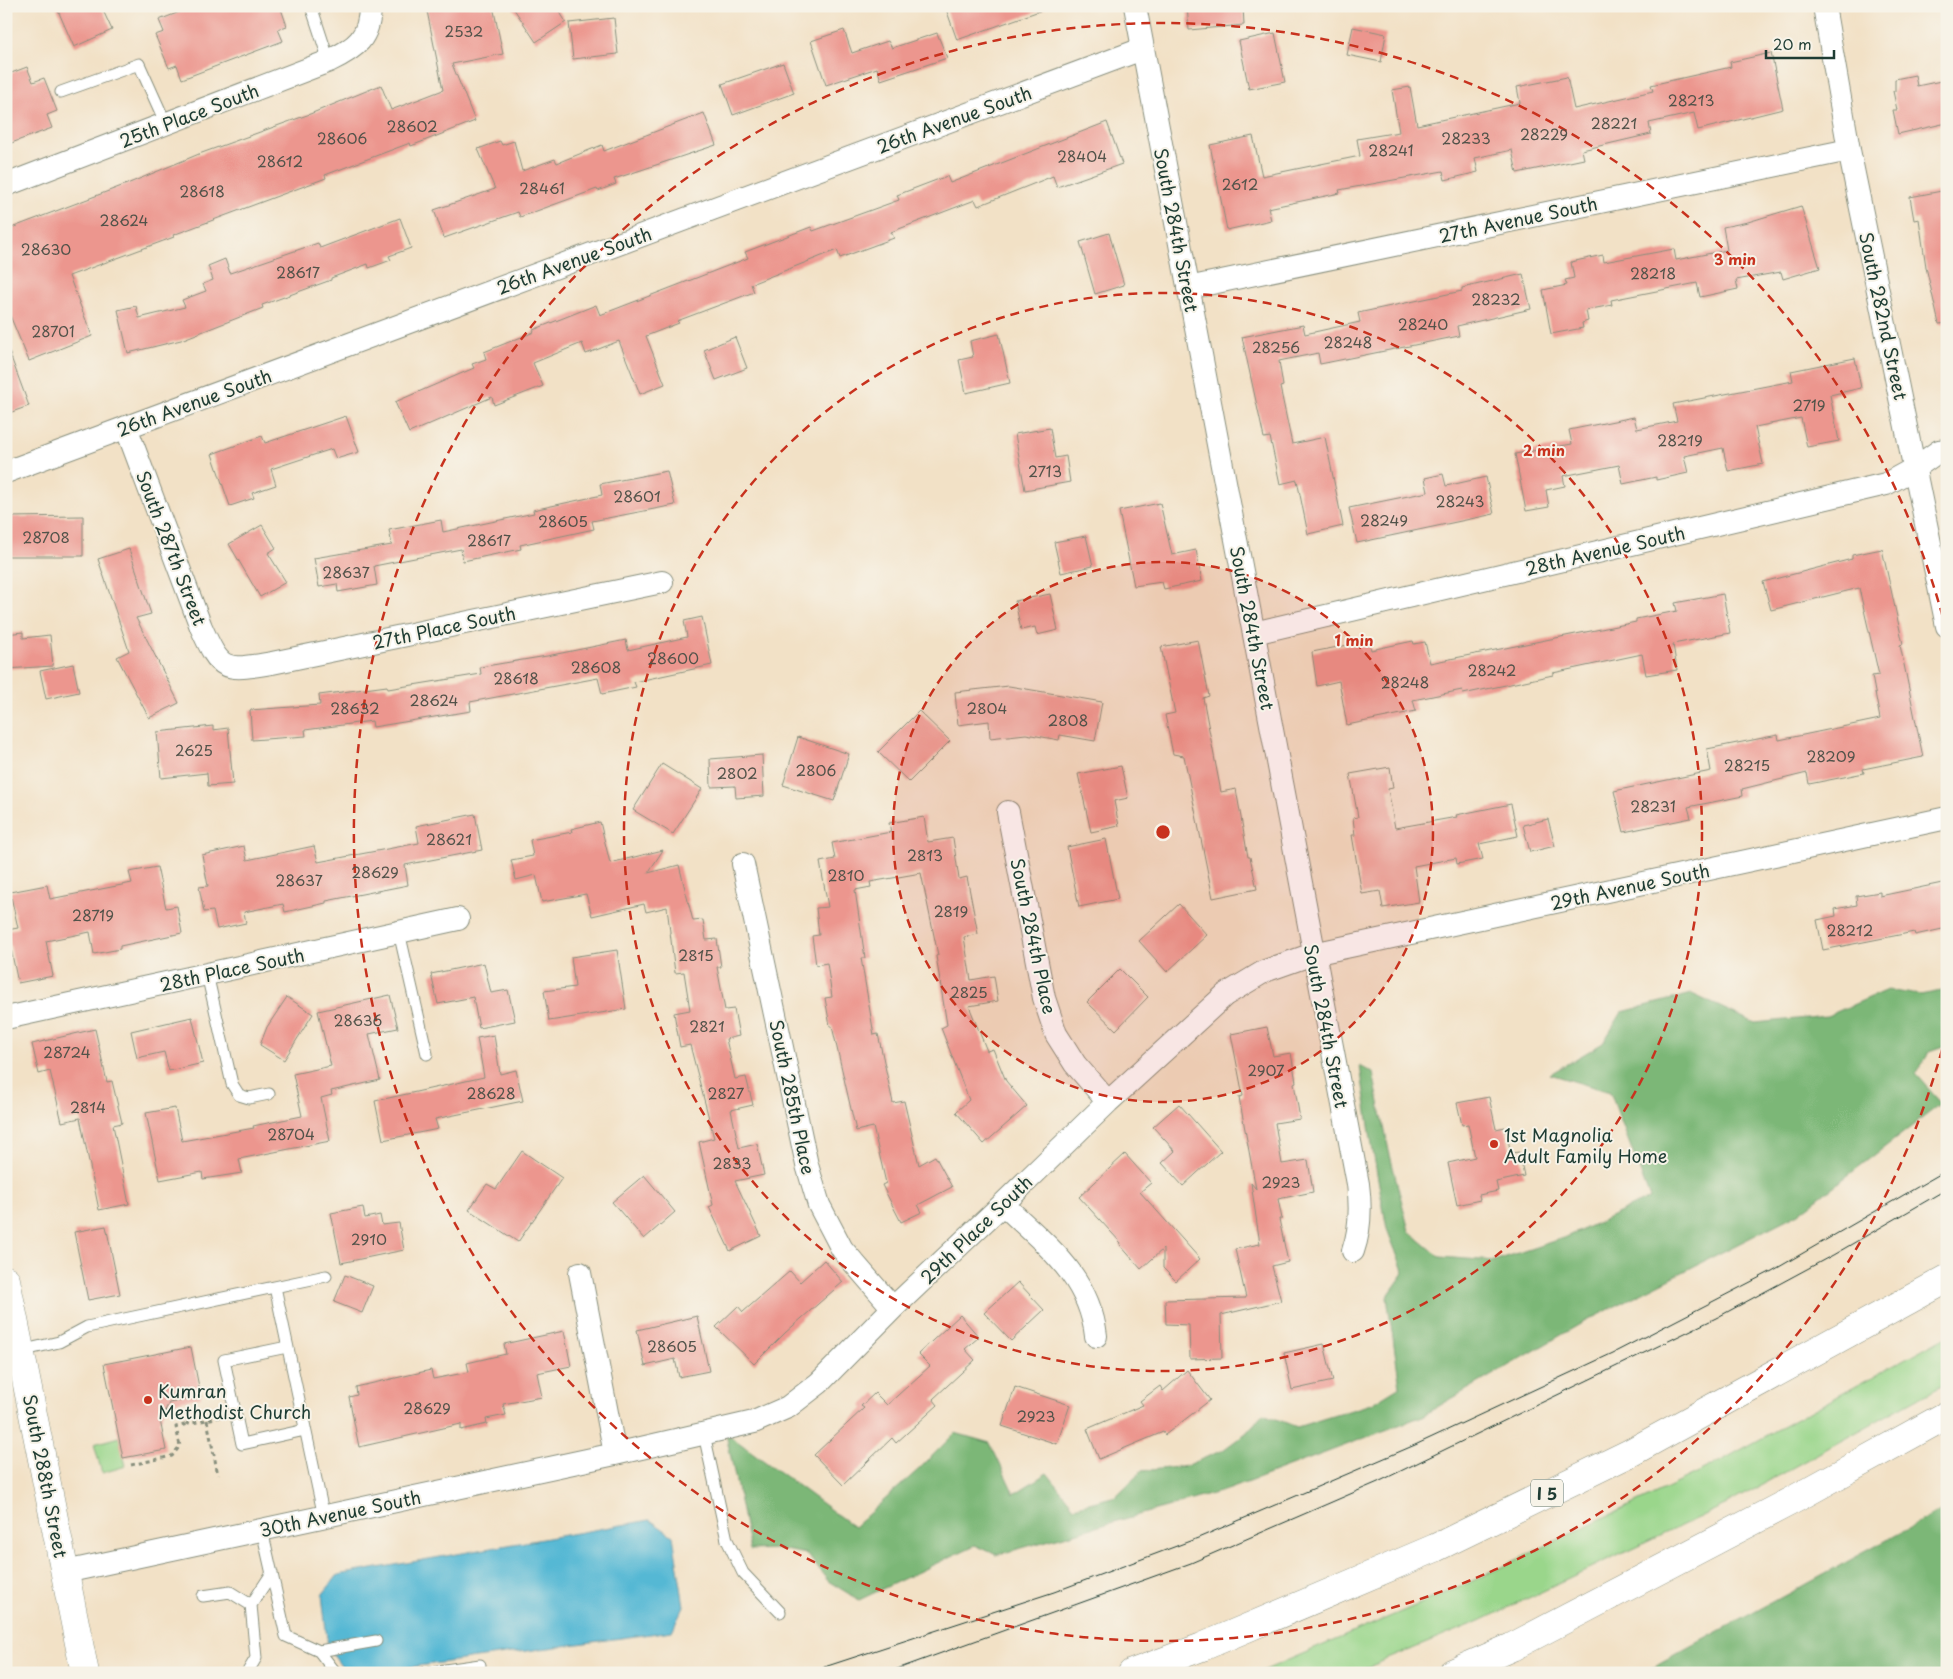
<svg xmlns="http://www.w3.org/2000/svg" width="1953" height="1679" viewBox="0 0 1953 1679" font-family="'Playpen Sans',sans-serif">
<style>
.green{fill:#9ad68b;stroke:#5c8a60}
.forest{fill:#7bb777;stroke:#4d7a56}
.water{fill:#55b8d4;stroke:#3a7a84}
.building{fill:#ec968e}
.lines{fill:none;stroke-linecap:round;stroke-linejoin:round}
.lane-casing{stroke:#888f7d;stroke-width:13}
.street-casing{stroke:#888f7d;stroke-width:24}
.secondary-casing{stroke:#888f7d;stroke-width:29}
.highway-casing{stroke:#888f7d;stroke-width:29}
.path{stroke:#888f7d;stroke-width:3;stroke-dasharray:4 4;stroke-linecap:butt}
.lane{stroke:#fff;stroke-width:11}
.street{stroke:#fff;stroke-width:22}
.secondary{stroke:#fff;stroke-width:28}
.highway{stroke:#fff;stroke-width:28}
.tram{stroke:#1f3d34;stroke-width:1}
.ring{fill:none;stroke:#c8321e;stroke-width:2.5;stroke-dasharray:9 6}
.poi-dot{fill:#c8321e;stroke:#f7f3e8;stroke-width:2}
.labels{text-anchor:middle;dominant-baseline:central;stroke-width:4;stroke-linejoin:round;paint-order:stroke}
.number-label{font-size:15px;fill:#52534a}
.shield{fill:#f7f3e8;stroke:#60746a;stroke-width:1}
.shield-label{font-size:16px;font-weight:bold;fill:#1f3d34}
.street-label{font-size:18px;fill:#1f3d34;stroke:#f7f3e8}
.poi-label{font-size:18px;fill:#1f3d34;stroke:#f7f3e8;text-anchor:start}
.centre{fill:#c8321e;stroke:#f7f3e8;stroke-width:2.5}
.ring-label{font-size:15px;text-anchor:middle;font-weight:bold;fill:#c8321e;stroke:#f7f3e8;stroke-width:4;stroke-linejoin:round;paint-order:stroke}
</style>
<rect width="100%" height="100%" fill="#f7f3e8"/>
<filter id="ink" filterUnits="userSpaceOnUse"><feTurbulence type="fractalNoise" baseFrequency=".02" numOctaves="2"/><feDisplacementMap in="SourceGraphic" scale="10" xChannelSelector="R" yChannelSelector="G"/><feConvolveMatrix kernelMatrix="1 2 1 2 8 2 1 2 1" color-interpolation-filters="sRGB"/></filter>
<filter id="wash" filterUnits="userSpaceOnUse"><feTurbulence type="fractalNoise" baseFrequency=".0096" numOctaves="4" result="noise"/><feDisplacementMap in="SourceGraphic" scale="20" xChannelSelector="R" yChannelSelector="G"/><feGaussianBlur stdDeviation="1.12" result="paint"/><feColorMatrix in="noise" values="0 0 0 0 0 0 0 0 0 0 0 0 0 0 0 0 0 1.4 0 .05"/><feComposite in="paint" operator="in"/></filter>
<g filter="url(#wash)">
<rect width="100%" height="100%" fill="#f2e1c6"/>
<path class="green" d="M1947,1336V1382L1727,1504L1480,1621L1354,1673H1258L1464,1585L1706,1469Z
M119,1437L126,1466L102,1473L94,1444Z"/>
<path class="forest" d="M1887,990L1920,995L1947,990V1045L1930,1051L1916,1074L1942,1103L1799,1213L1582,1323L1420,1417L1230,1489L997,1555L975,1545L859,1600L828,1581L807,1554L779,1549L750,1550L726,1433L854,1527L918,1470L955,1433L990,1443L1014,1494L1047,1473L1074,1507L1116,1496L1142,1471L1186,1466L1223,1450L1246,1433L1263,1414L1297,1427L1371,1404L1400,1386L1387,1297L1404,1273L1387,1229L1372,1146L1360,1066L1373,1073L1389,1151L1409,1231L1440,1257L1494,1261L1569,1236L1650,1198L1610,1092L1550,1074L1603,1043L1622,1012L1692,994L1755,1023L1827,1016Z
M1947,1507V1673H1642L1935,1514Z"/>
<path class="water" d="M650,1520L673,1536L684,1606L672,1631L367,1673H346L328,1648L322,1595L338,1575Z"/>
<g id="blocks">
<path class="building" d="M56,6H101L112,30L74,47Z
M195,6H280L287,26L278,29L283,41L182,79L177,65L169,68L155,35L164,32L159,20Z
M426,6H493L503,54L452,64L475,121L411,146L410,143L325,175L326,178L173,235L174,237L69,276L92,336L29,361L6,306V230L127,184L199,154L310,114L381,85L391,110L443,90Z
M512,6H556L566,22L536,42Z
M945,6H1044L1045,9L957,40Z
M1187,6H1243L1244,25L1189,30Z
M614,18L618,54L573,59L569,23Z
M1353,27L1386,34L1381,62L1347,55Z
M844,30L852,53L888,41L892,48L937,33L947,58L881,80L877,68L826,85L811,41Z
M1275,33L1285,82L1249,89L1239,41Z
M1771,53L1783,109L1698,130L1694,113L1649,123L1651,134L1582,150L1584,159L1517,173L1512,150L1475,158L1478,172L1445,180L1443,171L1339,190L1340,193L1268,208L1271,220L1227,230L1210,145L1253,136L1262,176L1360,156L1357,139L1399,132L1392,90L1410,87L1417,125L1520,103L1517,87L1567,77L1574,109L1653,91L1651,85L1731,67L1730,62Z
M783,63L794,93L733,115L722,84Z
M27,67L33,82L44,78L57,111L47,115L52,128L6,145V75Z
M1915,75L1917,86L1941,81L1947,109V123L1898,134L1893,110H1897L1893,91H1895V79Z
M704,113L716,145L614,179L616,184L598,191L597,189L520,217L518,212L444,238L434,210L495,189L478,149L500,141L502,145L514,141L522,171L555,159L557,163L602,145L604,151Z
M1107,122L1122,164L1057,187L1053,176L978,206L975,200L891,232L894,238L840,258L837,250L751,284L754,292L677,321L679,323L646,336L665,384L640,394L619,341L586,354L582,343L533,363L543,386L494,405L492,397L409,433L395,402L474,368L472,364L486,359L484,352L534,332L533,330L596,305L600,315L748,258L745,252L811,227L813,231L899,200L897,195L947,176L950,183Z
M1947,190V323L1939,324L1926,267L1919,219L1914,220L1910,197Z
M1801,206L1820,268L1783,279L1781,272L1736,280L1738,289L1700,297L1697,283L1611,300L1612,305L1586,310L1588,321L1582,323L1583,328L1551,334L1543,290L1567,285L1565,280L1574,278L1571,262L1603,255L1604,262L1674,249L1676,260L1727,250L1723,227L1748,222Z
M400,218L411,248L389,256L391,260L369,268L368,264L331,278V280L262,305L263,308L181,340L128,353L118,310L136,306L139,318L185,307L182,300L206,291L203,284L213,280L208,266L225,259L230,273L318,243L320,248Z
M1109,233L1124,285L1095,294L1080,242Z
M1523,274L1531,309L1457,326L1459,336L1320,364L1318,353L1279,361L1283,386L1280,387L1292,444L1325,437L1343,526L1308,534L1297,480L1280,484L1270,437L1264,438L1242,337L1303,325L1305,334L1360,322L1358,313L1462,291V288Z
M999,334L1010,383L966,393L959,360L973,357L970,341Z
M735,337L747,368L716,380L704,350Z
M8,349L29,406L6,414V350Z
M1855,358L1861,388L1830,395L1839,441L1807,447L1801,418L1755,427L1763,464L1728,471L1723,448L1684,456L1688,473L1656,480V477L1623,484L1619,465L1563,476L1565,486L1546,490L1549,507L1526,511L1515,454L1572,444L1569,430L1634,417L1637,429L1677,421L1673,404L1793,381L1791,371Z
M346,416L359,452L336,459L332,449L271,469L276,485L252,493L254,498L230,506L212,454L262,436L265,443Z
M1050,428L1055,458L1066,456L1070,482L1025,490L1015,434Z
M667,471L675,505L592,521L594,529L520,545L521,549L463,561L461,549L374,566L377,585L338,592L337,584L319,587L314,558L392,545L389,530L441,520L443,532L534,513L533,510L602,495L600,484Z
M1443,474L1446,486L1486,477L1494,514L1357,543L1349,508L1428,492L1425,478Z
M1160,503L1172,555L1196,550L1202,581L1164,589L1162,582L1134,586L1119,511Z
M83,516V556H6V517Z
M262,525L276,548L268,553L286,582L260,597L229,544Z
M1086,536L1093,566L1061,573L1054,542Z
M129,549L151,614L136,618L179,703L149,718L117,657L129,651L98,559Z
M1882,549L1903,644L1900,645L1923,757L1863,769L1864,773L1809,784L1807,773L1742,789L1743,796L1688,807L1691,818L1624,832L1614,791L1711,771L1707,749L1778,735L1779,740L1880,719L1872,676L1879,675L1859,588L1771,610L1763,582L1852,559V555Z
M1050,594L1058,630L1037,635L1035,627L1021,630L1015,601Z
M1723,594L1730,633L1673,644L1677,670L1646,675L1642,654L1553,673V675L1463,694L1462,690L1413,700L1416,711L1347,725L1339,681L1317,686L1312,652L1369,641L1371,650L1413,641L1414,644L1425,642L1430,663L1636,622V619L1677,611L1675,603Z
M702,617L712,665L634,682L636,687L602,694L598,678L470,702L471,711L373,727L372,721L305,730L306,736L252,740L250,710L320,705L319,695L387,686L388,689L481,674L480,667L547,656L626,640L628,650L687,637L684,621Z
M23,632V638L50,635L53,666L6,669V634Z
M1198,640L1209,696L1203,698L1221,792L1236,789L1248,857H1250L1257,889L1213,898L1184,756L1173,754L1165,715L1175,713L1161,647Z
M73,664L79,692L46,699L40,671Z
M1009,686L1102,702L1095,741L1060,735L1059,740L1026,734L990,738L989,721L958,725L955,692Z
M919,711L950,741L909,782L878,752Z
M213,726V730L228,728L233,784L208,786L207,773L161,778L157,732Z
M798,737L849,754L834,801L783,785Z
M762,755L764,796L736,798L735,786L711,787L710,759Z
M662,764L702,789L673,834L633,810Z
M1121,766L1128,798L1114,801L1119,826L1091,832L1078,774Z
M1390,767L1393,788L1388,789L1395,828L1457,817L1456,815L1511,804L1518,836L1479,844L1483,859L1457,864L1456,858L1414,866L1419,902L1383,908L1380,891L1362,894L1352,835H1355L1353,818L1358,817L1350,774Z
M475,814L482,850L405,865L408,885L326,901V903L285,912L283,904L244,912L246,923L217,929L213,911L204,912L199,887L208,886L202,855L244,846L247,860L314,846L318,862L419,843L416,826Z
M924,817L928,842L953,838L959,879L967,877L978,934L964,937L971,980L994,976L998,1001L969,1006L987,1051L993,1049L1006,1081L1027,1106L984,1144L956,1112L969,1100L941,1028L947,1025L936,956L938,955L921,873L870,882L871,887L855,890L865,958H861L874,1035L878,1034L893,1103L904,1101L919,1165L935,1156L952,1187L918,1205L922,1212L901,1222L882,1185L886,1183L873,1127L856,1131L832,1026H830L825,998L832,997L827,963L816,965L812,936L819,935L816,908L828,907L820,862L835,859L832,843L891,832L889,823Z
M1548,819L1555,846L1530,852L1523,825Z
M600,822L610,863L663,850L648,873L679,865L693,921L703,920L706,940L717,939L721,967H717L725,1010L734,1009L739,1036L726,1039L735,1079L746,1077L753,1105L731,1110L739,1148L757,1144L764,1175L735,1181L761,1236L730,1251L709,1207L713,1205L699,1142L714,1138L690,1045L680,1047L674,1013L690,1010L684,972L675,973L667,907L646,912L644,904L592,916L586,894L542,902L536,875L516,880L511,860L533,856L530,840L572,832L571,829Z
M1106,839L1118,899L1079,907L1067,847Z
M157,867L166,908L177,906L182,933L120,946V949L94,954L90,932L46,941L53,976L18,983L7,930L18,928L10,892L47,885L50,899L132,883L129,872Z
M1947,882V928L1915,935L1914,932L1823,950L1817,920L1836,916L1835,909L1857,905L1856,896L1880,892V896Z
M1179,904L1207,935L1167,972L1139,941Z
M617,950L626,1009L549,1021L544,991L575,987L571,957Z
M484,963L491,993L508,990L515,1021L479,1028L473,997L438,1004L431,974Z
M1120,969L1148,997L1116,1030L1087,1002Z
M390,995L398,1028L369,1034L380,1080L331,1091L332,1095L321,1098L330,1141L239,1159L242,1173L203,1179L202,1172L160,1180L146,1113L175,1108L182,1141L254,1128L253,1126L302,1116L293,1074L331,1066L318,1011Z
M287,997L313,1014L284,1060L260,1045L267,1027Z
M192,1017L203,1063L169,1071L164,1052L137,1058L131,1031Z
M1267,1027L1273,1056L1291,1053L1296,1082L1294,1083L1300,1119L1275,1123L1282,1164L1308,1160L1313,1192L1278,1199L1282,1219H1279L1288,1262L1272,1266L1281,1301L1221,1315L1222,1358L1190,1359L1189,1325L1166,1324L1165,1300L1246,1298L1235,1249L1260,1244L1251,1183L1256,1189L1239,1097L1243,1096L1231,1034Z
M95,1029L107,1082L112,1081L122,1123L113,1125L129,1204L99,1210L80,1118L62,1122L50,1071L39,1074L32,1044Z
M494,1035L500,1074L516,1070L523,1101L435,1119L438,1129L383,1140L375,1101L484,1077L477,1038Z
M1489,1097L1496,1129L1505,1127L1511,1153L1519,1152L1524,1176L1496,1182L1498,1191L1479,1195L1480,1200L1457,1205L1448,1163L1475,1157L1468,1124L1462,1125L1457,1103Z
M1179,1104L1221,1151L1183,1186L1162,1163L1175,1151L1153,1127Z
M522,1151L562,1178L518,1242L469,1210L487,1184L496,1189Z
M1125,1154L1151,1183L1140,1192L1200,1259L1176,1281L1163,1268V1249L1141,1269L1120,1245L1121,1243L1079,1197Z
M644,1175L675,1212L644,1239L612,1202Z
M363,1207L365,1218L380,1215L382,1225L399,1223L404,1250L341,1263L331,1213Z
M106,1226L120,1294L88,1300L74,1232Z
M824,1260L843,1282L785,1333L754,1364L716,1327L738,1306L743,1312L790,1271L800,1282Z
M345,1275L373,1286L362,1313L334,1302Z
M1018,1282L1044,1310L1011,1341L984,1313Z
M960,1315L979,1337L965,1349L975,1360L933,1399L938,1405L896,1443L892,1438L843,1485L814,1455L864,1408L861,1406L875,1393L887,1405L930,1366L918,1354Z
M697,1316L709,1371L679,1377L675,1359L645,1366L637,1330Z
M564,1331L571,1366L537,1373L542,1397L503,1404L506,1415L486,1419L487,1424L461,1430V1424L359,1447L349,1397L357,1395L356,1387L431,1370L433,1379L469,1372L467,1363L506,1354L504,1344Z
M1324,1344L1333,1381L1292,1390L1284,1353Z
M191,1347L201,1397L169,1403L160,1420L166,1450L123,1458L104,1364Z
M1187,1370L1210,1400L1165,1435L1163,1432L1099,1459L1087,1429L1143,1405L1140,1401L1160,1386L1163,1391Z
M1015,1387L1070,1405L1057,1444L1002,1426Z"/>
</g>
</g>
<g filter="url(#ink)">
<use href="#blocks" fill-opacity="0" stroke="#888f7d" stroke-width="1"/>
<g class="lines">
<defs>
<path id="lane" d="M311,6L329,61
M61,92L139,64L166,124
M399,932L427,1054
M207,974L232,1084L239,1095L249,1098L269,1094
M275,1287L324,1517
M287,1347L224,1360L242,1444L305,1430
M20,1351L59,1342L87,1327L326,1276
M704,1434L727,1540L743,1573L780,1612
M262,1530L286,1636L319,1651L336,1673
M203,1596L230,1592L251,1605L256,1658L247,1673
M251,1605L272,1573
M319,1651L376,1641
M424,1673L480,1665"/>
<path id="street" d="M1135,6L1358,1184C1361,1207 1361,1228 1353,1251
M1824,6L1849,150L1947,626
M6,185L329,61C356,48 370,38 370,6
M1188,288L1849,150
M126,427L201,627C221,672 224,671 272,663L662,582
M6,472L1142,49
M1254,633L1886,484L1915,468L1939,451L1947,450
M1008,812L1044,998L1056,1034L1075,1064L1108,1102
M743,864L807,1165L819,1205L842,1249L893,1308
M6,1018L458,919
M1003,1204C1045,1245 1089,1275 1096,1336
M580,1273L615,1454
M65,1572L615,1454L754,1422L788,1407L819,1383L893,1308L1003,1204L1108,1102L1225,995L1265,971L1313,954L1947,818"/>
<path id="secondary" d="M6,1280L85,1673"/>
<path id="highway" d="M1132,1673L1202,1647L1435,1548L1630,1453L1947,1279
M1452,1673L1512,1647L1791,1501L1947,1415"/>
</defs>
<use href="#lane" class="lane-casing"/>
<use href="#street" class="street-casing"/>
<use href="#secondary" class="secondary-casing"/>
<use href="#highway" class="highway-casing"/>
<path class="path" d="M165,1411L188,1424L220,1417
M207,1420L218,1475
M131,1465L172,1456L180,1446L176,1427L188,1424"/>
<use href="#lane" class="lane"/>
<use href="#street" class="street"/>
<use href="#secondary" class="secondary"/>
<use href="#highway" class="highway"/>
<path class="tram" d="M806,1673L1054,1592L1198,1538L1415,1445L1613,1353L1772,1271L1947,1170
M886,1673L1191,1563L1378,1482L1716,1318L1833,1255L1947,1189"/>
</g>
</g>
<circle cx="1163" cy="832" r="270" fill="#c8321e" fill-opacity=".12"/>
<g class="ring">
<circle cx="1163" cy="832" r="270"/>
<circle cx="1163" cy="832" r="539"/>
<path d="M1946 1035A809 809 0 1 1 1946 629"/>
</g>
<g class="poi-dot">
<circle cx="1494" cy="1144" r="5"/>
<circle cx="148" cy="1400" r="5"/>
</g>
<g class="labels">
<g class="number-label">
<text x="464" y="30">2532</text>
<text x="1691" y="99">28213</text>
<text x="1614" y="122">28221</text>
<text x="412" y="125">28602</text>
<text x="1544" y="133">28229</text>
<text x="342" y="137">28606</text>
<text x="1466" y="137">28233</text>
<text x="1391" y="149">28241</text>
<text x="1082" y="155">28404</text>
<text x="280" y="160">28612</text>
<text x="1240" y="183">2612</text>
<text x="542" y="187">28461</text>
<text x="202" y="190">28618</text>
<text x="124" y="219">28624</text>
<text x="46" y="248">28630</text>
<text x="298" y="271">28617</text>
<text x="1653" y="272">28218</text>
<text x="1496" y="298">28232</text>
<text x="1423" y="323">28240</text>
<text x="53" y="330">28701</text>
<text x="1348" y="341">28248</text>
<text x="1276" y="346">28256</text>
<text x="1809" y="404">2719</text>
<text x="1680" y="439">28219</text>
<text x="1045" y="470">2713</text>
<text x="637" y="495">28601</text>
<text x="1460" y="500">28243</text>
<text x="1384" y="519">28249</text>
<text x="563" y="520">28605</text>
<text x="46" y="536">28708</text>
<text x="489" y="539">28617</text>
<text x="346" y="571">28637</text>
<text x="673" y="657">28600</text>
<text x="596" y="666">28608</text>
<text x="1492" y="669">28242</text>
<text x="516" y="677">28618</text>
<text x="1405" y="681">28248</text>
<text x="434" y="699">28624</text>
<text x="355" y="707">28632</text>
<text x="987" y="707">2804</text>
<text x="1068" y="719">2808</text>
<text x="194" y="749">2625</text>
<text x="1831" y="755">28209</text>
<text x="1747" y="764">28215</text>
<text x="816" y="769">2806</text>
<text x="737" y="772">2802</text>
<text x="1653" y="805">28231</text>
<text x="449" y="838">28621</text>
<text x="925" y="854">2813</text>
<text x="375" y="871">28629</text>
<text x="846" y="874">2810</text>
<text x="299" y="879">28637</text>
<text x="951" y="910">2819</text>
<text x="93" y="914">28719</text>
<text x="1850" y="929">28212</text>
<text x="696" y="954">2815</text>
<text x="969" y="991">2825</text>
<text x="358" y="1019">28636</text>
<text x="707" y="1025">2821</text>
<text x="67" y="1051">28724</text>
<text x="1266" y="1069">2907</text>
<text x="491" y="1092">28628</text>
<text x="726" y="1092">2827</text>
<text x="88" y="1106">2814</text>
<text x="291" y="1133">28704</text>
<text x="732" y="1162">2833</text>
<text x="1281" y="1181">2923</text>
<text x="369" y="1238">2910</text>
<text x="672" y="1345">28605</text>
<text x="427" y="1407">28629</text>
<text x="1036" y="1415">2923</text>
</g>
<rect class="shield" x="1531" y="1479.5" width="32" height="27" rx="4"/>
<g class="shield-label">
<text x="1547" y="1493">I 5</text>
</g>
<g class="street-label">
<text transform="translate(189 115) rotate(-21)">25th Place South</text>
<text transform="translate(954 119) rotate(-20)">26th Avenue South</text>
<text transform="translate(1518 219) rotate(-12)">27th Avenue South</text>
<text transform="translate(1177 230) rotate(79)">South 284th Street</text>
<text transform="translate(574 260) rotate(-20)">26th Avenue South</text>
<text transform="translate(1884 316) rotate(78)">South 282nd Street</text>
<text transform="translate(194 402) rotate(-20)">26th Avenue South</text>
<text transform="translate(172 548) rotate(69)">South 287th Street</text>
<text transform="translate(1605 550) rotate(-13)">28th Avenue South</text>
<text transform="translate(444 627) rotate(-12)">27th Place South</text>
<text transform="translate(1253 628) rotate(79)">South 284th Street</text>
<text transform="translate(1630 886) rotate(-12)">29th Avenue South</text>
<text transform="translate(1034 936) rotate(78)">South 284th Place</text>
<text transform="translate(232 969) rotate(-12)">28th Place South</text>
<text transform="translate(1327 1026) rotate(79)">South 284th Street</text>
<text transform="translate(793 1097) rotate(78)">South 285th Place</text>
<text transform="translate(976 1229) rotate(-44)">29th Place South</text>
<text transform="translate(46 1476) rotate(79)">South 288th Street</text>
<text transform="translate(340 1513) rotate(-12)">30th Avenue South</text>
</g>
<g class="poi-label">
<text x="1504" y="1134">1st Magnolia<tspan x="1504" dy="21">Adult Family Home</tspan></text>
<text x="158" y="1390">Kumran<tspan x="158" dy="21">Methodist Church</tspan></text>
</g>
</g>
<circle cx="1163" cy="832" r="8" class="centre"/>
<g class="ring-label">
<text x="1735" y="265">3 min</text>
<text x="1544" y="456">2 min</text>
<text x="1354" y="646">1 min</text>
</g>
<rect width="1953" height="1679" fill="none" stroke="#f7f3e8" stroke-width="25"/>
<path d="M1766 50v8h68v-8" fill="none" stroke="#1f3d34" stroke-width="2.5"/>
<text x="1773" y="50" font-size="15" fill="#1f3d34" stroke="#f7f3e8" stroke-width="4" paint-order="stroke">20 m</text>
</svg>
